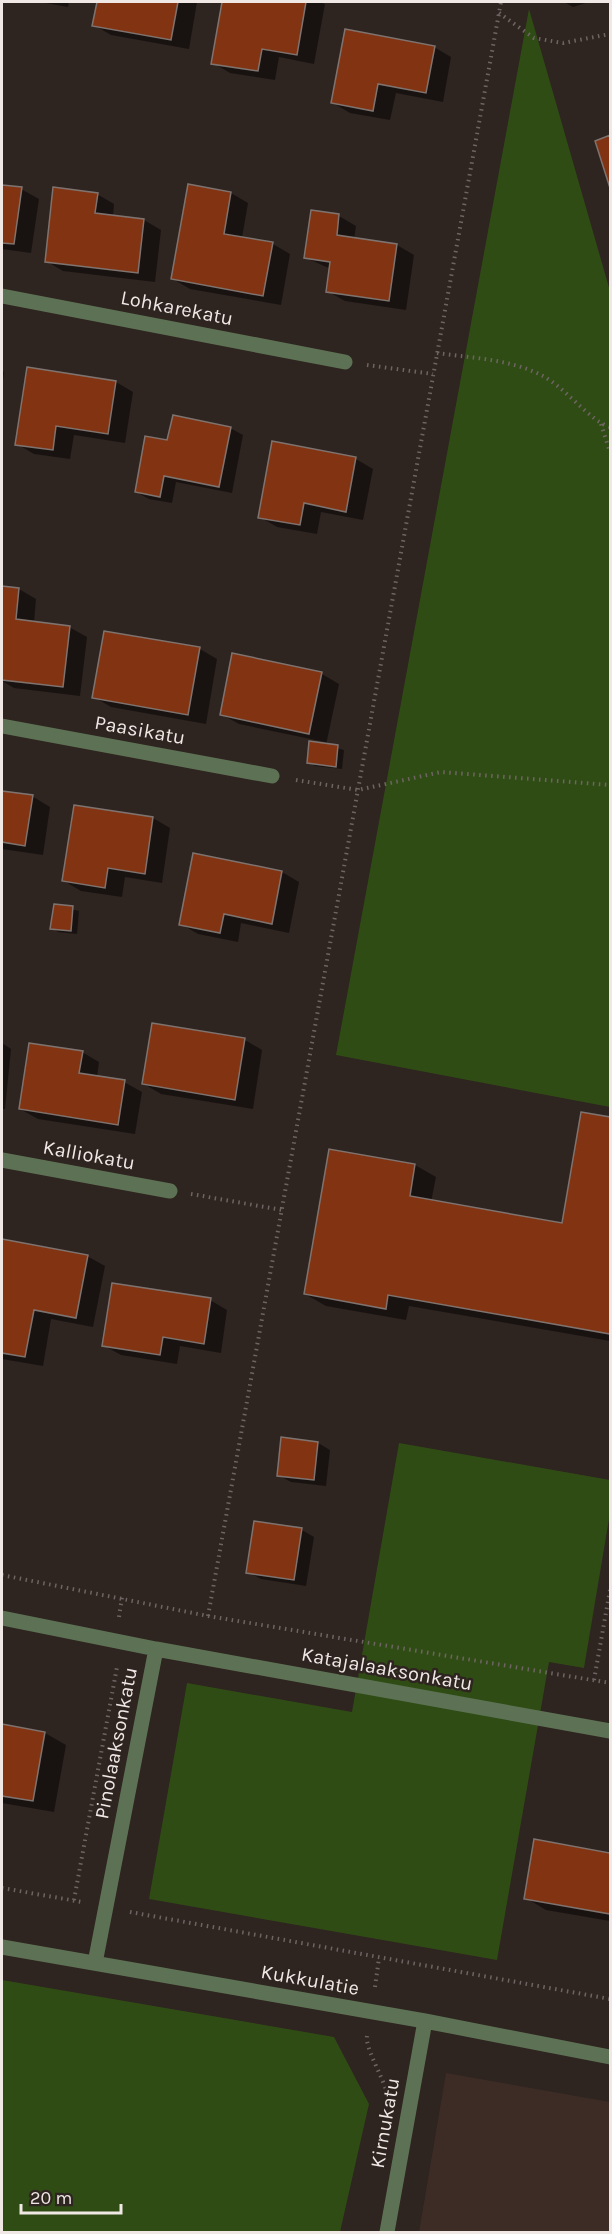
<svg xmlns="http://www.w3.org/2000/svg" width="612" height="2234" viewBox="0 0 612 2234" font-family="Karla,sans-serif">
<style>
.built{fill:#3c2c25}
.green{fill:#304c15}
.shadow{fill:#0007}
.building{fill:#823412;stroke:#7f736f;stroke-width:1.5}
.lines{fill:none;stroke-linecap:round;stroke-linejoin:round}
.path{stroke:#6e6562;stroke-width:4;stroke-dasharray:1.5 4.5;stroke-linecap:butt}
.minor{stroke:#5d7254;stroke-width:15}
.labels{text-anchor:middle;dominant-baseline:central;stroke-width:5;stroke-linejoin:round;paint-order:stroke}
.street-label{font-size:20px;fill:#efe8e5;stroke:#2e2420}
</style>
<rect width="100%" height="100%" fill="#2e2420"/>
<path class="built" d="M446,2073L610,2102V2232H419Z"/>
<path class="green" d="M529,9L610,291V1107L336,1055Z
M399,1443L610,1480V1513L584,1668L549,1662L497,1960L149,1899L187,1683L352,1712Z
M2,1980L334,2037L369,2104L340,2232H2Z"/>
<path class="shadow" d="M40,2H69L68,7Z
M98,2H197L189,49L111,35L94,25Z
M223,2H320L325,4L314,64L279,57L275,80L230,73L213,63Z
M564,2H589L573,7Z
M434,47L451,57L443,102L396,93L390,120L350,113L333,103Z
M610,137V183L596,142Z
M2,186L21,189L39,199L31,253L2,249Z
M231,193L248,203L242,238L273,244L290,254L281,305L190,289L173,279Z
M97,194L114,204L113,216L144,220L161,230L155,282L63,271L46,261Z
M312,212L339,216L356,226L354,239L397,245L414,255L406,310L345,301L327,291L331,269L306,258Z
M2,371L4,372L2,387Z
M116,382L133,392L125,443L74,435L70,459L34,454L17,444Z
M230,428L243,435L232,493L176,482L172,503L149,499L136,492L169,442Z
M356,459L373,469L363,520L321,512L317,534L277,527L260,517Z
M2,587L19,589L36,599L34,623L69,627L87,637L80,696L14,688L2,681Z
M105,632L200,649L217,659L206,724L111,707L94,697Z
M322,674L339,684L326,745L344,750L342,769L315,766L309,762L325,742L239,724L221,714Z
M2,792L32,796L50,807L43,855L2,849Z
M153,818L170,828L162,883L125,877L122,897L81,891L64,881Z
M194,855L282,872L299,882L289,933L241,923L238,942L198,934L181,924Z
M55,905L79,911L77,934L58,932L52,928Z
M245,1040L262,1050L253,1109L161,1094L144,1084Z
M2,1043L11,1049L5,1109H2Z
M82,1052L99,1062L97,1077L124,1082L142,1092L135,1134L38,1119L20,1109Z
M583,1114L610,1119V1341L409,1306L406,1320L326,1306L305,1294L330,1150L415,1165L436,1177L431,1202L563,1225Z
M2,1240L87,1256L105,1266L93,1327L51,1319L43,1366L2,1359Z
M210,1300L227,1310L221,1353L180,1346L177,1364L121,1355L103,1345Z
M282,1439L318,1443L330,1450L326,1486L291,1482L278,1475Z
M255,1523L302,1530L314,1537L306,1586L261,1579L248,1572Z
M2,1725L45,1733L66,1745L54,1812L2,1803Z
M535,1841L610,1854V1921L546,1910L526,1898Z"/>
<path class="building" d="M97,2H178L171,40L92,26Z
M222,2H306L297,55L262,49L258,71L211,64Z
M345,29L435,46L426,93L378,84L373,111L331,103Z
M610,135V188L595,141Z
M188,184L231,192L224,234L273,242L263,296L171,279Z
M2,185L22,187L14,244L2,243Z
M53,187L98,193L95,213L144,219L138,273L45,262Z
M311,210L339,214L337,235L397,244L389,301L326,292L330,262L304,258Z
M27,367L116,381L108,434L56,426L53,450L15,445Z
M173,415L231,427L219,487L164,476L160,497L135,492L145,436L167,440Z
M272,441L356,457L346,512L304,503L300,525L258,518Z
M2,586L19,588L16,619L70,626L63,687L2,680Z
M104,631L200,647L188,715L92,698Z
M232,653L322,672L309,734L220,715Z
M309,741L338,745L336,767L307,763Z
M2,791L33,795L25,846L2,842Z
M74,805L153,817L145,874L108,868L105,888L62,881Z
M193,853L282,871L272,924L224,914L220,933L179,925Z
M54,904L73,906L71,931L50,929Z
M152,1023L245,1038L235,1100L142,1084Z
M29,1043L83,1051L79,1073L125,1080L118,1125L19,1109Z
M581,1112L610,1117V1334L388,1295L386,1309L304,1294L329,1149L415,1164L410,1196L562,1223Z
M2,1239L88,1255L76,1318L34,1310L25,1357L2,1353Z
M112,1283L211,1298L204,1344L163,1337L160,1355L102,1346Z
M281,1437L318,1442L314,1480L277,1476Z
M254,1521L302,1528L294,1580L246,1573Z
M2,1724L45,1732L33,1801L2,1796Z
M534,1839L610,1853V1914L524,1899Z"/>
<g class="lines">
<path class="path" d="M499,13L534,38L563,43L610,34
M437,353C472,358 509,359 541,375C564,386 591,422 610,427
M367,365L433,374
M601,424L610,452
M296,780L358,790L441,772L610,785
M191,1194L282,1210
M2,1575L208,1616L610,1683
M208,1616L501,2
M119,1617L122,1597
M594,1680L610,1590
M2,1888L82,1902
M74,1900L117,1667
M130,1912L610,1999
M375,1987L379,1958
M367,2036C365,2047 382,2076 386,2090"/>
<path class="minor" d="M2,296L345,362
M2,726L272,776
M2,1160L170,1191
M2,1618L156,1649L95,1963
M156,1649L610,1731
M2,1947L425,2021L610,2057
M387,2232L425,2021"/>
</g>
<g class="labels">
<g class="street-label">
<text transform="translate(177 308) rotate(11)">Lohkarekatu</text>
<text transform="translate(140 730) rotate(10)">Paasikatu</text>
<text transform="translate(89 1155) rotate(10)">Kalliokatu</text>
<text transform="translate(387 1669) rotate(10)">Katajalaaksonkatu</text>
<text transform="translate(116 1743) rotate(-79)">Pinolaaksonkatu</text>
<text transform="translate(310 1980) rotate(10)">Kukkulatie</text>
<text transform="translate(385 2123) rotate(-80)">Kirnukatu</text>
</g>
</g>
<rect width="612" height="2234" fill="none" stroke="#efe8e5" stroke-width="6"/>
<path d="M21 2204v9h100v-9" fill="none" stroke="#efe8e5" stroke-width="3"/>
<text x="30" y="2204" font-size="18" fill="#efe8e5" stroke="#2e2420" stroke-width="4.5" paint-order="stroke">20 m</text>
</svg>
